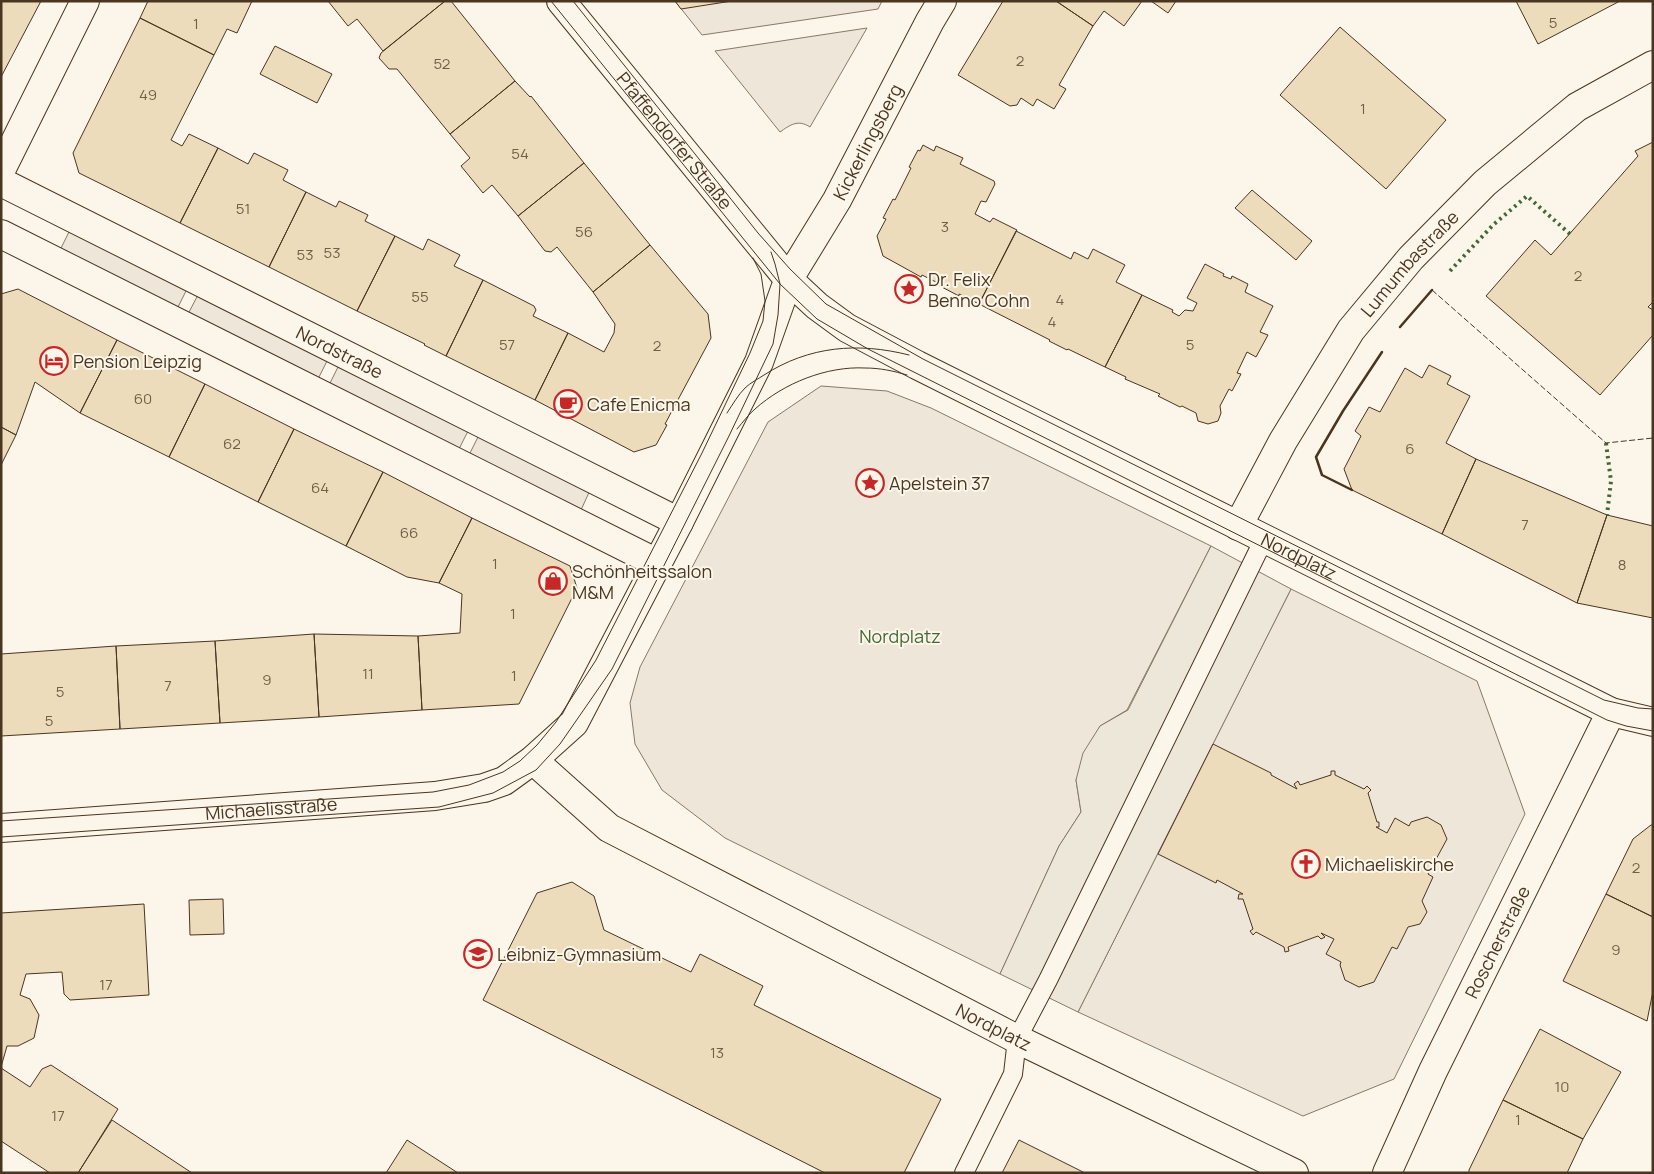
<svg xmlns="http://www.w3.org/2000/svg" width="1654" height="1174" viewBox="0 0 1654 1174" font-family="Manrope,sans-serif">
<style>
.green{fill:#ede6d9;stroke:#887966}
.parking{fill:#ede7d9;stroke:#887966}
.building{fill:#ecdcbc;stroke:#4a3520}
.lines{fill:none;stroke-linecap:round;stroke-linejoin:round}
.lane-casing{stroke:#4a3520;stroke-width:20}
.street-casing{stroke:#4a3520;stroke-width:30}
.secondary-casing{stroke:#4a3520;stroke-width:30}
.lane{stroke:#fbf6e9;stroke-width:18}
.street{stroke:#fbf6e9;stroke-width:28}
.secondary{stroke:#fbf6e9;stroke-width:28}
.tram{stroke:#4a3520;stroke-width:1}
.hedge{stroke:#436837;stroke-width:4;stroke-dasharray:2.5 4;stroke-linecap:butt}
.fence{stroke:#4a3520;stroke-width:1;stroke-dasharray:6 2.5;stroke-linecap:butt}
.wall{stroke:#4a3520;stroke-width:2.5}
.labels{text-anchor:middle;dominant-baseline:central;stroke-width:4;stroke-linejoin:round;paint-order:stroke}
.number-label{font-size:15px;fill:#725f47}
.street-label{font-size:18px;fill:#4a3520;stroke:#fbf6e9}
.poi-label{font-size:18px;fill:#4a3520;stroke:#fbf6e9;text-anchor:start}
.park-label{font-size:18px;fill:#436837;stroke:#fbf6e9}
</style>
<rect width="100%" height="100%" fill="#fbf6e9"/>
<path class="green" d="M675,1H882L878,9L702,35Z
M867,28L810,127C798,119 790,125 780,132L715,51Z
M70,230L188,287L177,309L59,252Z
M199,293L329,357L318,379L188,314Z
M340,363L470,427L459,449L329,385Z
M821,386L887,391L931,408L1211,546L1127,710L1100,726L1076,780L1081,812L1059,846L1000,974L725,838L662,790L635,744L630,703L640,667L768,422Z
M480,433L591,488L581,510L469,455Z
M1291,589L1477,681L1525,814L1394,1079L1303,1116L1078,1012Z"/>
<path class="parking" d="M1211,546L1291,589L1078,1012L1000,974L1059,846L1081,812L1076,780L1083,753L1100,726L1128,710Z"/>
<path class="building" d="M1,1H41L1,77Z
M148,1H252L237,33L227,29L214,55L140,18Z
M328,1H445L383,51L357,19L348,26Z
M445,1H451L515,81L450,134L397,69H389L379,58L381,53Z
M675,1H732L681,9Z
M1003,1H1056L1093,26L1059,85L1066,89L1054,109L1037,99L1033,106L1021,98L1017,105L1010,106L958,75Z
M1056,1H1142L1124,26L1104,11L1093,26Z
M1151,1H1176L1168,13Z
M1516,1H1620L1538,44Z
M140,18L214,55L171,140L182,146L189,134L218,148L180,223L79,173L73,153Z
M1340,27L1446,120L1386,189L1280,95Z
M275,46L332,74L317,103L260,74Z
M515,81L530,97L531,96L584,163L518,216L492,185L483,193L461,166L470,158L450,134Z
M1653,142V302L1648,307L1653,310V335L1600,395L1486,296L1535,240L1551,255L1638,156L1635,151Z
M923,145L934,151L936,146L963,158L960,164L994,181L995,184L986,202L981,201L975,214L990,222L993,218L1017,230L979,304L959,294V296L938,285V283L922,275L921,277L883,256L877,236L886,219L883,218L893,199L895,200L911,168L909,167L918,150L920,151Z
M218,148L248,164L254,153L288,170L283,180L306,192L269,267L180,223Z
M584,163L650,245L593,292L557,247L551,252L545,251L518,216Z
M1252,190L1312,241L1296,260L1235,208Z
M306,192L336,207L339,201L368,215L365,221L395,236L357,311L269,267Z
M1016,231L1071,259L1074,252L1088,259L1093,249L1125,265L1116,282L1142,295L1105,367L1068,349L1067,350L1049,341L1050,340L979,304Z
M395,236L423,250L428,239L460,255L454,266L483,280L446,356L424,345L425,344L357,311Z
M650,245L708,314L711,338L665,424L667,425L656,445L634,452L535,400L568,333L604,352L614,333L615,324L593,292Z
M1205,264L1224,274L1223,276L1231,279L1232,276L1248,284L1245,292L1273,306L1260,332L1268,335L1256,357L1247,352L1237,373L1241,374L1232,391L1229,389L1220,406L1221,413L1218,421L1208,424L1198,421L1196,413L1182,406L1180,407L1158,396L1160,394L1125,379L1126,377L1105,367L1142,295L1173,310L1172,312L1179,316L1185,310L1193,311L1197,303L1187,298Z
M483,280L534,306L536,310L533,316L568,333L535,400L446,356Z
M18,289L117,340L80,413L35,382L16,435L1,427V294Z
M117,340L205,384L169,457L80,413Z
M1429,365L1451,376L1447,384L1470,396L1446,443L1476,459L1442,534L1352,490L1344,469L1361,436L1355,431L1369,407L1380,412L1405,368L1422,378Z
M205,384L294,429L258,502L169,457Z
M1,427L16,435L1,465Z
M294,429L383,472L346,546L258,502Z
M1476,459L1607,515L1577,603L1442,534Z
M383,472L472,518L439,583L407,577L346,546Z
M1607,515L1653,526V618L1577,603Z
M472,518L570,566L577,588L519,704L422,710L418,636L460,633L462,594L439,583Z
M314,634L319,717L220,723L215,641Z
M314,634L418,636L422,710L319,717Z
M215,641L220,723L120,729L116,646Z
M116,646L120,729L1,736V654Z
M1213,744L1271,773V775L1297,789L1294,784L1298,781L1300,785L1331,775V771H1335V775L1364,789L1367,786L1371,790L1368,793L1377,822H1379V827H1376L1387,833L1395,818L1409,826L1411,822L1427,817L1441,825L1447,839L1428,874L1433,877L1422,901L1427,912L1420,924L1408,927L1397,949L1392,947L1374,982L1359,987L1345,980L1340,965L1341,962L1326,954L1334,939L1321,933L1325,937L1321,939L1318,936L1288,947L1289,951L1285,952L1284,947L1256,932L1253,935L1250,931L1253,929L1243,899H1238L1239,894H1243L1217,880L1216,883L1158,854Z
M1651,825H1653V917L1606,894L1633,839Z
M572,882L594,896L604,930L691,972L700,954L763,986L754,1005L941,1099L904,1173H825L483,1000L537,893Z
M1606,894L1653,917V991L1647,1021L1563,981Z
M223,899L224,934L190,935L189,900Z
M144,904L149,995L70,1000L64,994L62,972L26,974L20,995L30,999L39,1015L34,1038L18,1046H7L1,1067V913Z
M1540,1029L1621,1072L1583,1139L1503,1100Z
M51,1065L118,1109L78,1173H50L1,1141V1068L30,1087L42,1069Z
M1503,1100L1583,1139L1567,1173H1469V1170Z
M112,1120L192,1173H78Z
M407,1140L458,1173H386Z
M1019,1140L1085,1173H1002Z"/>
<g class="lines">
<defs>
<path id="lane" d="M964,1173L1013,1074L1017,1039L1048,980L1264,539"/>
<g id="street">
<path d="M1,170L85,1"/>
<path id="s1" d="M1,182L679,522"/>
<path d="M1,234L657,563"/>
<path id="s2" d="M1238,526L1283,441L1351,330L1411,258L1485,183L1577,107L1653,65"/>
<path id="s3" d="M533,760L609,828L1017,1039L1294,1173"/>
<path id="s4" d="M1,828L435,796L484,788L504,781L533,760L574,723L679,522L759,362L785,289L793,272L837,200L930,21L942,1"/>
</g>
<g id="secondary">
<path id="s5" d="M561,1L789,280L817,306L847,328L917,365L1611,712L1653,722"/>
<path id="s6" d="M1387,1173L1433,1071L1611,712"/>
</g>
</defs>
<use href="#lane" class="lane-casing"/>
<use href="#street" class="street-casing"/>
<use href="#secondary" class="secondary-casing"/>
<use href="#lane" class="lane"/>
<use href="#street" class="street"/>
<use href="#secondary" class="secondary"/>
<path class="tram" d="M551,1L780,284L817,319L868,349L1607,720L1626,726L1653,731
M573,1L758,233L790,269L826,304L923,359L1604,700L1638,708L1653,709
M727,413C733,404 738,395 745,388C750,383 758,379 764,375C809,346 858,342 909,355
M737,429C743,422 749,414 755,409C784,383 827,366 865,368C880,368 894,371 907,375
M1,821L433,792L469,785L503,772L520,761L537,745L556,722L596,660L702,453L750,353L763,321L765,301L761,274L753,258
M1,837L439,807L493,793L536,770L560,744L612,669L728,438L773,344L778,315L780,284L775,264L771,252"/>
<path class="hedge" d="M1450,271L1493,225L1527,196L1570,234
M1606,443L1611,481L1607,515"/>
<path class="fence" d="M1432,290L1606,443L1653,438"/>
<path class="wall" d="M1400,327L1432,290
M1352,490L1322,475L1316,457L1343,411L1382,352"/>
</g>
<defs>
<symbol id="sight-ring" viewBox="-11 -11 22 22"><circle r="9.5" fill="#fbf6e9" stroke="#c62828" stroke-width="1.5"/><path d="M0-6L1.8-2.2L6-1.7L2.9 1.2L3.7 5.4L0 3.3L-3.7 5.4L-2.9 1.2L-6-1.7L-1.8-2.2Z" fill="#c62828"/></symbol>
<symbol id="hotel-ring" viewBox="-11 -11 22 22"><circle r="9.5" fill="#fbf6e9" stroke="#c62828" stroke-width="1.5"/><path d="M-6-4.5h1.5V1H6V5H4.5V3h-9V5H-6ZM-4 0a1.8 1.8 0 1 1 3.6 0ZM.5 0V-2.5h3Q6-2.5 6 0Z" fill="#c62828"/></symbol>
<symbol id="cafe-ring" viewBox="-11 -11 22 22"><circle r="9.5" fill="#fbf6e9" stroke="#c62828" stroke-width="1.5"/><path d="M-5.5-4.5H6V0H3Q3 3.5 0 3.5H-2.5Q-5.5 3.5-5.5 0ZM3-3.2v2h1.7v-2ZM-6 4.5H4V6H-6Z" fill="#c62828"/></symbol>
<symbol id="shop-ring" viewBox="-11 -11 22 22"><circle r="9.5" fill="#fbf6e9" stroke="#c62828" stroke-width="1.5"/><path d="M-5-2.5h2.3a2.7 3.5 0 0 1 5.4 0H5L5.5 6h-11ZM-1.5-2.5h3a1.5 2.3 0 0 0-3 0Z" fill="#c62828"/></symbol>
<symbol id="church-ring" viewBox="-11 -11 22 22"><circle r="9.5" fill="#fbf6e9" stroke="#c62828" stroke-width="1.5"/><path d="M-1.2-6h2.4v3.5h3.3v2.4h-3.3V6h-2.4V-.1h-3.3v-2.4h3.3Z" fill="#c62828"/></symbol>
<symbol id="school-ring" viewBox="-11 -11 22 22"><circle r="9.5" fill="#fbf6e9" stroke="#c62828" stroke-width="1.5"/><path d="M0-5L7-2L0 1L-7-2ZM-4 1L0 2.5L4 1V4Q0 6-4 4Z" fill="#c62828"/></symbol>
</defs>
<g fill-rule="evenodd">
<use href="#sight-ring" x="893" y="273" width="32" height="32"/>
<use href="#hotel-ring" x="38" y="345" width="32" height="32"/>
<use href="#cafe-ring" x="552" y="388" width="32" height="32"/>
<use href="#sight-ring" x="854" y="467" width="32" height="32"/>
<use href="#shop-ring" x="537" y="565" width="32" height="32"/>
<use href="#church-ring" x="1290" y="848" width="32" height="32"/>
<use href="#school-ring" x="462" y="938" width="32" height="32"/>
</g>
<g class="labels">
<g class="number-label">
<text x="1553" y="22">5</text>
<text x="196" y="23">1</text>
<text x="1020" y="60">2</text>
<text x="442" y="63">52</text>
<text x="148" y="94">49</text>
<text x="1363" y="108">1</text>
<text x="520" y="153">54</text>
<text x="243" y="208">51</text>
<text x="945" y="226">3</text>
<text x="584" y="231">56</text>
<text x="332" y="252">53</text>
<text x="305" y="254">53</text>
<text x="1578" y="275">2</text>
<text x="420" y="296">55</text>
<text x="1060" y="299">4</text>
<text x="1052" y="321">4</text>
<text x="507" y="344">57</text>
<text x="1190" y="344">5</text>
<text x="657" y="345">2</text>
<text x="143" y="398">60</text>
<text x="232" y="443">62</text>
<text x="1410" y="448">6</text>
<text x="320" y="487">64</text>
<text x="1525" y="524">7</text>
<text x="409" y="532">66</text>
<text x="495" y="563">1</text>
<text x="1622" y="564">8</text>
<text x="513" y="613">1</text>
<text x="368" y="673">11</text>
<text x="514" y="675">1</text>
<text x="267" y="679">9</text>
<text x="168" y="685">7</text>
<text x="60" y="691">5</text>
<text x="49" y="720">5</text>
<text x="1636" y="867">2</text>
<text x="1616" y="949">9</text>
<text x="106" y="984">17</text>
<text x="717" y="1052">13</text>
<text x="1562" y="1086">10</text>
<text x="58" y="1115">17</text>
<text x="1518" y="1119">1</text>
</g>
<g class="street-label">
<text stroke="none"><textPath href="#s5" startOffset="180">Pfaffendorfer Straße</textPath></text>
<text stroke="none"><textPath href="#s4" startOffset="1249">Kickerlingsberg</textPath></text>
<text stroke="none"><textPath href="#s2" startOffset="315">Lumumbastraße</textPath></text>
<text stroke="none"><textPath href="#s1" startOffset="379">Nordstraße</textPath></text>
<text stroke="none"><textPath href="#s5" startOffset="942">Nordplatz</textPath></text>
<text stroke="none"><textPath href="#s4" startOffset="271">Michaelisstraße</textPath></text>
<text stroke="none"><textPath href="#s6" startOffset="256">Roscherstraße</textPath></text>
<text stroke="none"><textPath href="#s3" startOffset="535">Nordplatz</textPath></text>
</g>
<g class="poi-label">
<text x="928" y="279">Dr. Felix<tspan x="928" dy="21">Benno Cohn</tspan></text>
<text x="73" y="361">Pension Leipzig</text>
<text x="587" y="404">Cafe Enicma</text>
<text x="889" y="483">Apelstein 37</text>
<text x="572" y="571">Schönheitssalon<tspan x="572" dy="21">M&amp;M</tspan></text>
<text x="1325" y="864">Michaeliskirche</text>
<text x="497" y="954">Leibniz-Gymnasium</text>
</g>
<g class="park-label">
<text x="900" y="636">Nordplatz</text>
</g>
</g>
<rect width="1654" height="1174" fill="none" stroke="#4a3520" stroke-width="5"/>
</svg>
